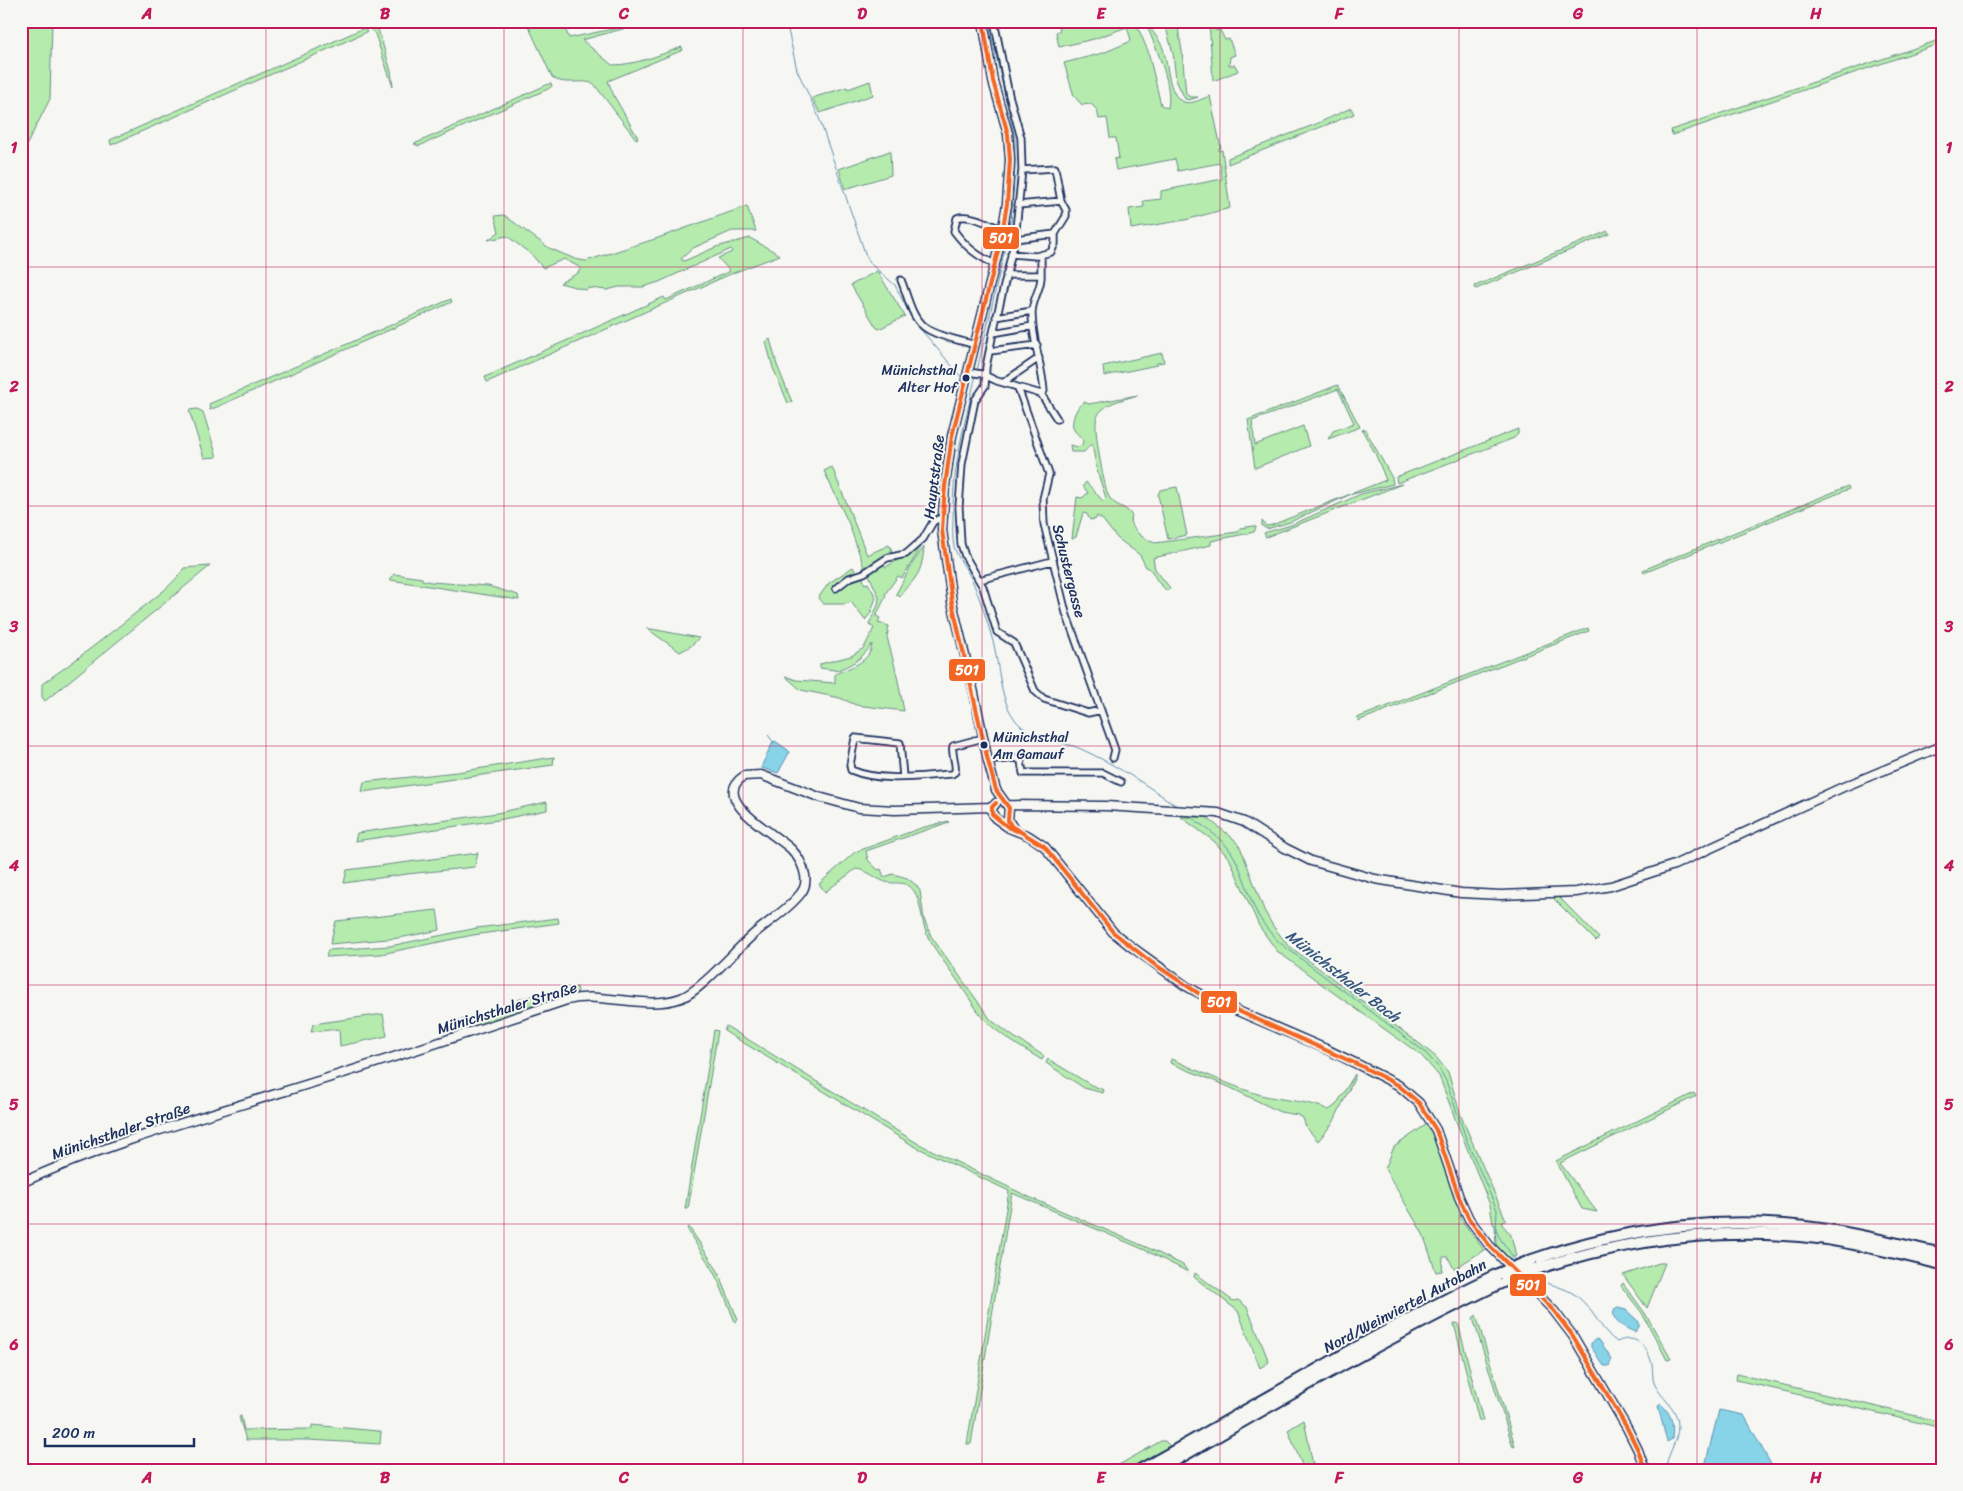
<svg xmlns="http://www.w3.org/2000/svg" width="1963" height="1491" viewBox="0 0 1963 1491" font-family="Sriracha,sans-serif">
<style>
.green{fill:#b5ebad;stroke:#688d86}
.water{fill:#87d3e7;stroke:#5c91b0}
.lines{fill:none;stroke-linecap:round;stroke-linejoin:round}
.stream{stroke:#5c91b0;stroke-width:1}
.street-casing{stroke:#1b2f5e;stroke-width:9}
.secondary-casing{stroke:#1b2f5e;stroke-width:11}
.highway-casing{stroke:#1b2f5e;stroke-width:14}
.street{stroke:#f6f6f2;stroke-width:5.5}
.secondary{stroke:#f6f6f2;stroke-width:8}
.highway{stroke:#f6f6f2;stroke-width:10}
.highway-bridge-casing{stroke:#1b2f5e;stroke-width:14;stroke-linecap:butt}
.highway-bridge{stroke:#f6f6f2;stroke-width:10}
.bus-1-casing{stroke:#f6f6f2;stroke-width:8}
.bus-1{stroke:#f26522;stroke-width:4}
.grid{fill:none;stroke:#c2185b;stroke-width:1;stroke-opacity:0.55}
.bus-dot{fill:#1b2f5e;stroke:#f6f6f2;stroke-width:2}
.labels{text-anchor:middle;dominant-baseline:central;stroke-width:4;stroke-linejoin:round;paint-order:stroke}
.bus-label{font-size:14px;fill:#1b2f5e;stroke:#f6f6f2;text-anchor:end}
.street-label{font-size:15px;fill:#1b2f5e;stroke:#f6f6f2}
.water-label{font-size:16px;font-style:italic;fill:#365880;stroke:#f6f6f2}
.line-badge{stroke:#f6f6f2;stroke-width:2}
.badge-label{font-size:14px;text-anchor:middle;font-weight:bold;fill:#fff}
.neatline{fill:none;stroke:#c2185b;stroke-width:2}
.grid-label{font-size:16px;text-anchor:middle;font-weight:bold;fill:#c2185b}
</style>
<rect width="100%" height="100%" fill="#f6f6f2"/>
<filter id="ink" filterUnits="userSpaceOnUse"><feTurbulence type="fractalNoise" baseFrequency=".02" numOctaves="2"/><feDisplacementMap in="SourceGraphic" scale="10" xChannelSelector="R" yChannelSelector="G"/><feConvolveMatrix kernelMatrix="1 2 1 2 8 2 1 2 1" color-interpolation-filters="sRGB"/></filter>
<g filter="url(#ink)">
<path class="green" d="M28,21H52L50,99L26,146L21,165V44Z
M365,21H375L377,26L391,71L393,87L375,34Z
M526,21H562L569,38L652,21L582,40L612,65C636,65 659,55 682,47L683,50L608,81L614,96L638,138L636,139L594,84C581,78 564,87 552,77Z
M1058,21H1135L1148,51L1161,105L1168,108C1173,81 1154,45 1145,21C1150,29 1157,36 1161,44C1169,58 1166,96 1184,102C1192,105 1203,98 1210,96L1221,148H1219V151L1222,150L1230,208L1185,220L1131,229L1129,209L1144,207L1143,201L1161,199V191L1222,179L1220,163L1178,171L1175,159L1116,170L1114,159L1119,158L1116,138H1110L1107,118L1099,119L1097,110L1091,104L1082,105L1074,96L1064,63L1103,53L1129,42L1131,40L1127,27L1094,39L1059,47L1056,32L1060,30Z
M1164,21H1177L1182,51L1186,94L1190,97H1198L1189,100L1185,99L1176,80L1173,53Z
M1209,21H1213L1216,31L1220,30L1225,40L1229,39L1235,55L1230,57L1229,65H1235L1238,71L1213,81Z
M364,28L367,32L111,145L110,140Z
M1942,39V43L1672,135L1671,130Z
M870,81L873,95L820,113L812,98L847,87L848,89Z
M551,83L552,86L548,89L419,146L414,144Z
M1351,108L1354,114L1228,164V158L1316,124Z
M890,151L891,175L845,189L839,169Z
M747,206L756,231H732L693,248L681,259L684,261L716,247L750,238L780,255L733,273L487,382L485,377L664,297L666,300L730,271L718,258L732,252L731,249L659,282L643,287H619L607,290L589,288L586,290L560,283L578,273L581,268L564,259L543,268L532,255L507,236L488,240L499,232L495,216L504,215L549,248L575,259L586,261L658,238Z
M1608,231L1609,234L1476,289L1475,286Z
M877,271L905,316L879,329L876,327L851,285Z
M451,299L452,302L210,410L209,404Z
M770,339L777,365L792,402L788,403L773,368L766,342Z
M1162,353L1164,362L1157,363V365L1104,376L1103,366Z
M1338,385L1360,427L1328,439L1333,431L1354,423L1338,389L1252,421L1255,445L1303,426L1309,446L1255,468L1248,420Z
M1138,395C1126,399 1111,401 1102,410C1098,413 1096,419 1096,424C1095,435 1104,487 1109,497C1115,507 1127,506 1132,516L1130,522C1136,533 1143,539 1155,543L1238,532L1240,528L1254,526L1256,527L1254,532L1211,541V545L1153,558L1155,569L1170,588L1167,591L1158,582L1151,570L1146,567L1140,555L1117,538L1102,519L1097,516L1096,519L1090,520L1087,514L1083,513L1076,537L1072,539L1077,497L1082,498L1088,493L1083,486L1086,482L1103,501L1106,498L1097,471L1092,443L1084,452H1071L1070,445L1078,447L1082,445L1083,441C1081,436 1075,433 1073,428C1071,420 1077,405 1084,402L1089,404Z
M197,409L203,412L217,457L204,458L189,410Z
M1365,429L1392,478L1393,484L1349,495L1290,522L1267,529L1262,526V521L1266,526L1272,525L1386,480L1375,453L1362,430Z
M1518,429V434L1514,438L1397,483L1396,477Z
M832,467L867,555L889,545L892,550L865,570L849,524L824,471Z
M1402,484L1266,537L1264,533L1291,525L1361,494Z
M1848,486L1849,489L1644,573L1643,570Z
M1177,487L1187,535L1168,539L1158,495L1160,490Z
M921,543L920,549L902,578L898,576L885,594L886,596L876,616L880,618L878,623L889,626L887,637L896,671L904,711L856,705L840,698L801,690L785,676L796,680L835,683V674C849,668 871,662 872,644C862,659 852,665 835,671V670L820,668V664L851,656L864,648L874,628L869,624L878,605L879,597L868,573L880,563L886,567L911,552Z
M924,547C923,557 922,569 915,578C911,585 904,588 900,597L896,594L912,564Z
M210,566L45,701L42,697V684C77,660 109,634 142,608C157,596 174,584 184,568Z
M853,567L858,576H862L865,584L868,583L876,597L871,613L865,620L851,602L845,604H823L818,598L829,583Z
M394,574L422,578V580L431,582L488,586L518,595L519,600L390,580Z
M646,628L699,638L691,646L680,652Z
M1588,628L1589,631L1358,721L1357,718Z
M554,757L553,765L362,792L364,782L457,772Z
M547,802V810L498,820L355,841L357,833L497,813Z
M1181,817H1206L1234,839L1241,849L1264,910L1273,926L1287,944L1301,955L1420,1044L1436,1057L1448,1072L1461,1116L1506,1220L1501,1223L1511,1235L1516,1256L1509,1259L1496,1245L1495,1225L1493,1224L1490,1205L1456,1121L1439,1076L1421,1055L1331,991L1277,951L1259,926L1230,860L1215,842Z
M948,821L949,822L866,851L868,860L878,870L881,869L884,877L893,874L907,878L916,885L920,891L924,919L931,936L991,1020L1014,1037L1044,1056L1042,1060C1024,1049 1004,1038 988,1023C976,1011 967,994 957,980C947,966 937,953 929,939C921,925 922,902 914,891C905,878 893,886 883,881C873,877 867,870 856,869L825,892L819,884L855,852L921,828Z
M478,853L475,867L407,874L344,883L347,870Z
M1558,896L1599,938L1596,941L1554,899Z
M437,910L440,930L399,938L330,944L336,921Z
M558,918L559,923L473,935L381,954L326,957L328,950L390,946L477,928Z
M577,987L578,992L449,1034V1023L518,1004L517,1000L523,998Z
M383,1014L387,1036L340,1046L339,1029L311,1032L313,1024Z
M726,1026L917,1143L1029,1197L1146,1247L1183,1265L1188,1272L1145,1250L1012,1193L971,1444H967L1009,1191L914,1146L724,1031Z
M714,1030L718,1031L688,1209H685Z
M1048,1059L1091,1085L1104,1090L1103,1093L1084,1088L1046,1063Z
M1171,1059C1201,1072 1231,1086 1261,1095C1284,1101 1307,1100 1329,1110L1336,1105L1355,1074V1077L1333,1123L1318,1141L1306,1127L1303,1118L1298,1115L1280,1112L1229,1087L1170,1063Z
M1694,1093L1696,1096L1560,1163L1597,1212L1582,1209L1556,1161Z
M1427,1124C1443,1143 1450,1188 1461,1213L1460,1218L1484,1250L1454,1269L1448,1257H1443L1442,1271L1436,1272L1423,1234L1385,1169L1394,1147Z
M689,1227L718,1271L738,1320L735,1322C728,1305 722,1287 713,1271C705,1256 694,1243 687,1228Z
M1659,1263H1665L1647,1308L1623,1275Z
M1195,1273L1233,1301L1238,1300L1247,1307L1269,1362L1260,1368L1238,1311L1194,1277Z
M1623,1283L1645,1313L1671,1359L1667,1360L1642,1313L1621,1286Z
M1476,1315L1515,1446L1513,1447L1473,1318Z
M1458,1323L1483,1421H1479L1454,1324Z
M1737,1374L1942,1422V1428L1736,1380Z
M241,1416L244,1430L312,1429V1425L378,1431L381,1432L380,1444L308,1440H246L239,1417Z
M1304,1420L1314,1470H1304L1288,1430Z
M1161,1441H1165L1170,1446L1127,1470H1110Z"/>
<path class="water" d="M775,741L788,750L789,753L778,773L762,768V765L773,742Z
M1618,1308L1626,1310L1639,1322V1327L1635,1332C1625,1328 1611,1322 1614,1310Z
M1596,1339L1600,1341L1612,1359L1609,1366H1604L1591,1347V1343Z
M1661,1404C1672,1415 1674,1423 1672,1439L1667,1442L1658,1406Z
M1719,1410L1744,1415L1774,1470H1704Z"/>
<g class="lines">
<path class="stream" d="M786,21L797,70L818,115L866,256L872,265L895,285L912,319L963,379
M977,371L1011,222L1015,168V139L988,21
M976,375C965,422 952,467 953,516C953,526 952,537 954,547C958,559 967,569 972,580C981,601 988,623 994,645C1000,671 1000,707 1021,726C1038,741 1061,740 1081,749C1116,765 1147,785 1178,807
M768,735L774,743
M1187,814C1201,825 1218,835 1229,849C1242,866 1246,889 1255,909C1261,922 1270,933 1280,943L1425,1052L1439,1068L1446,1081L1467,1141L1497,1210L1496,1230L1499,1237L1516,1261
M1531,1276C1546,1285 1565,1286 1578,1297C1594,1310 1601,1331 1617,1342C1635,1333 1647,1345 1652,1364C1653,1370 1652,1377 1654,1383C1661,1399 1678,1407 1678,1426C1678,1441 1667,1455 1665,1470"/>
<defs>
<path id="street" d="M994,21L1009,95L1021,138L1022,170L1015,239L993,333L986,367L985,386L975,400L962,464L959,507L961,544L965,556L983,587L997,632L1014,643L1035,691L1044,699L1088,713L1101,710
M1018,205L1061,201
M1015,239L1055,234
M1011,254L1036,256L1051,252L1055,244V234L1066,216V210L1061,201L1055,168L1022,170
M995,264C977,256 966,247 954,231L957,218C970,213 991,225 1003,230
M1006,275H1041C1042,288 1032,299 1032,313C1032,339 1042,365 1044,391L1041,394
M1041,275V255
M901,280C907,294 911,316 923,326C934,336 961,340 975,345
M996,317L1032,311
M993,333L1033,326
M990,351L1037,345
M968,372L982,374L997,381L1041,394
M1004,382L1039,358
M1018,388L1049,474L1043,499L1044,524L1066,613L1115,750L1113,758
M1041,394L1057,419
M979,580L1052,561
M836,588L849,578L864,573L887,558L906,554L923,539L933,522L938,519H942
M988,761L1016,758L1021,761L1023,773H1103L1121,782
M903,777L900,743L855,738L850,765L851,770C882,783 920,776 952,774L955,772C957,763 951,754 953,746L983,738
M21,1176L34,1177"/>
<path id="secondary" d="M983,21L993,81L1008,134L1010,160L1007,204L1001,239L952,436L945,486L942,530L952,602L974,693L988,761L996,790L1009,808L1008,820L1014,829
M996,803L991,810L995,818L1009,828L1029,836L1044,846L1113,932L1129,945L1186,986L1210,999L1326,1049L1359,1065L1398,1085L1419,1103L1436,1130L1459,1197L1469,1219L1489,1245L1554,1311L1573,1336L1627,1428L1638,1450L1645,1470
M1008,805L1106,806L1218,813L1244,822L1285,848L1311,861L1375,879L1461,893L1501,895L1576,892L1611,886L1674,865L1841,788L1942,746
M21,1183C103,1145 192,1120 279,1093C375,1064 471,1032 567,1000C605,991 644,1011 681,998C702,990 736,949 755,933C770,920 789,909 801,893C805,888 806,881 805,875C803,865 798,856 791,849C776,834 708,800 744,776L761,775L819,797L859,808L895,810L992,807"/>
<path id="highway" d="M1532,1260C1628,1226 1733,1214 1834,1231C1870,1237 1906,1246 1942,1254
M1539,1268C1633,1237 1729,1226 1827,1239C1865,1245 1904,1255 1942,1264
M1140,1470C1259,1405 1375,1332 1498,1274
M1158,1470C1272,1405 1386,1337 1505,1281"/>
</defs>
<use href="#street" class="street-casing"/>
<use href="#secondary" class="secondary-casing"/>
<use href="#highway" class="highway-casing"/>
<use href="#street" class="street"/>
<use href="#secondary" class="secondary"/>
<use href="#highway" class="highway"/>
<defs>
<path id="highway-bridge" d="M1498,1274L1532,1260
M1505,1281L1539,1268"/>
</defs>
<use href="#highway-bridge" class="highway-bridge-casing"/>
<use href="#highway-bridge" class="highway-bridge"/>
<defs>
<path id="bus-1" d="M983,21L993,81L1008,134L1010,160L1007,204L1001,239L952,436L945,486L942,530L952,602L988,761L996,790L1009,808L1008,820L1011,826L1044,846L1113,932L1151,962L1198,993L1359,1065L1398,1085L1419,1103L1436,1130L1459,1197L1469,1219L1489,1245L1554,1311L1573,1336L1627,1428L1638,1450L1645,1470
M996,803L992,807V814L1009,828L1017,831"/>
</defs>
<use href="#bus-1" class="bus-1-casing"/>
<use href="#bus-1" class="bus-1"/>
</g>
</g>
<path class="grid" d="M266,21V1470M504,21V1470M743,21V1470M982,21V1470M1220,21V1470M1459,21V1470M1697,21V1470M21,267H1942M21,506H1942M21,746H1942M21,985H1942M21,1224H1942"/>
<g class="bus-dot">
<circle cx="966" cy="378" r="4.5"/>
<circle cx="984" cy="745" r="4.5"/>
</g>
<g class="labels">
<g class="bus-label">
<text x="957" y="370">Münichsthal<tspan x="957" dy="17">Alter Hof</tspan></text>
<text x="993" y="737" text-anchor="start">Münichsthal<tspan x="993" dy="17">Am Gamauf</tspan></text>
</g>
<g class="street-label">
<text transform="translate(934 477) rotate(-83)">Hauptstraße</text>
<text transform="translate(1069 571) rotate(76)">Schustergasse</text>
<text transform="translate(507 1008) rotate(-17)">Münichsthaler Straße</text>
<text transform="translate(121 1131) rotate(-19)">Münichsthaler Straße</text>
<text transform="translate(1405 1306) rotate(-28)">Nord/Weinviertel Autobahn</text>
</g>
<g class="water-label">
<text transform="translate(1343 976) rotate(38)">Münichsthaler Bach</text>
</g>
</g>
<g class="line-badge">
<rect x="982" y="226" width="38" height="24" rx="5" fill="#f26522"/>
<rect x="948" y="658" width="38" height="24" rx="5" fill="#f26522"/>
<rect x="1200" y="990" width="38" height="24" rx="5" fill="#f26522"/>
<rect x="1509" y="1273" width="38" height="24" rx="5" fill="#f26522"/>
</g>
<g class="badge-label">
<text x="1001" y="243">501</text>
<text x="967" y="675">501</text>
<text x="1219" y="1007">501</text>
<text x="1528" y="1290">501</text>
</g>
<rect width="1963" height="1491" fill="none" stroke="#f6f6f2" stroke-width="55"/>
<path d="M45 1438v8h149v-8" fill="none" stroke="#1b2f5e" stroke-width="2.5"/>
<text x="52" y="1438" font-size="15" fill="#1b2f5e" stroke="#f6f6f2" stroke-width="4" paint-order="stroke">200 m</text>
<rect x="28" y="28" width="1908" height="1436" class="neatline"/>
<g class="grid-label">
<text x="147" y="19">A</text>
<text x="385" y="19">B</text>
<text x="624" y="19">C</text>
<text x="862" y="19">D</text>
<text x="1101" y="19">E</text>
<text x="1339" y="19">F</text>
<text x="1578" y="19">G</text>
<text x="1816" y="19">H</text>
<text x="14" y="153">1</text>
<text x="1949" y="153">1</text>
<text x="14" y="392">2</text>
<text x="1949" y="392">2</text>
<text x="14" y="632">3</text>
<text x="1949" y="632">3</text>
<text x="14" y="871">4</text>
<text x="1949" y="871">4</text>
<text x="14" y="1110">5</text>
<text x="1949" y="1110">5</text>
<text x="14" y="1350">6</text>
<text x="1949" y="1350">6</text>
<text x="147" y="1483">A</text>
<text x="385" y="1483">B</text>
<text x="624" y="1483">C</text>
<text x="862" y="1483">D</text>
<text x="1101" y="1483">E</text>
<text x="1339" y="1483">F</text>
<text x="1578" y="1483">G</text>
<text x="1816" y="1483">H</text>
</g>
</svg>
